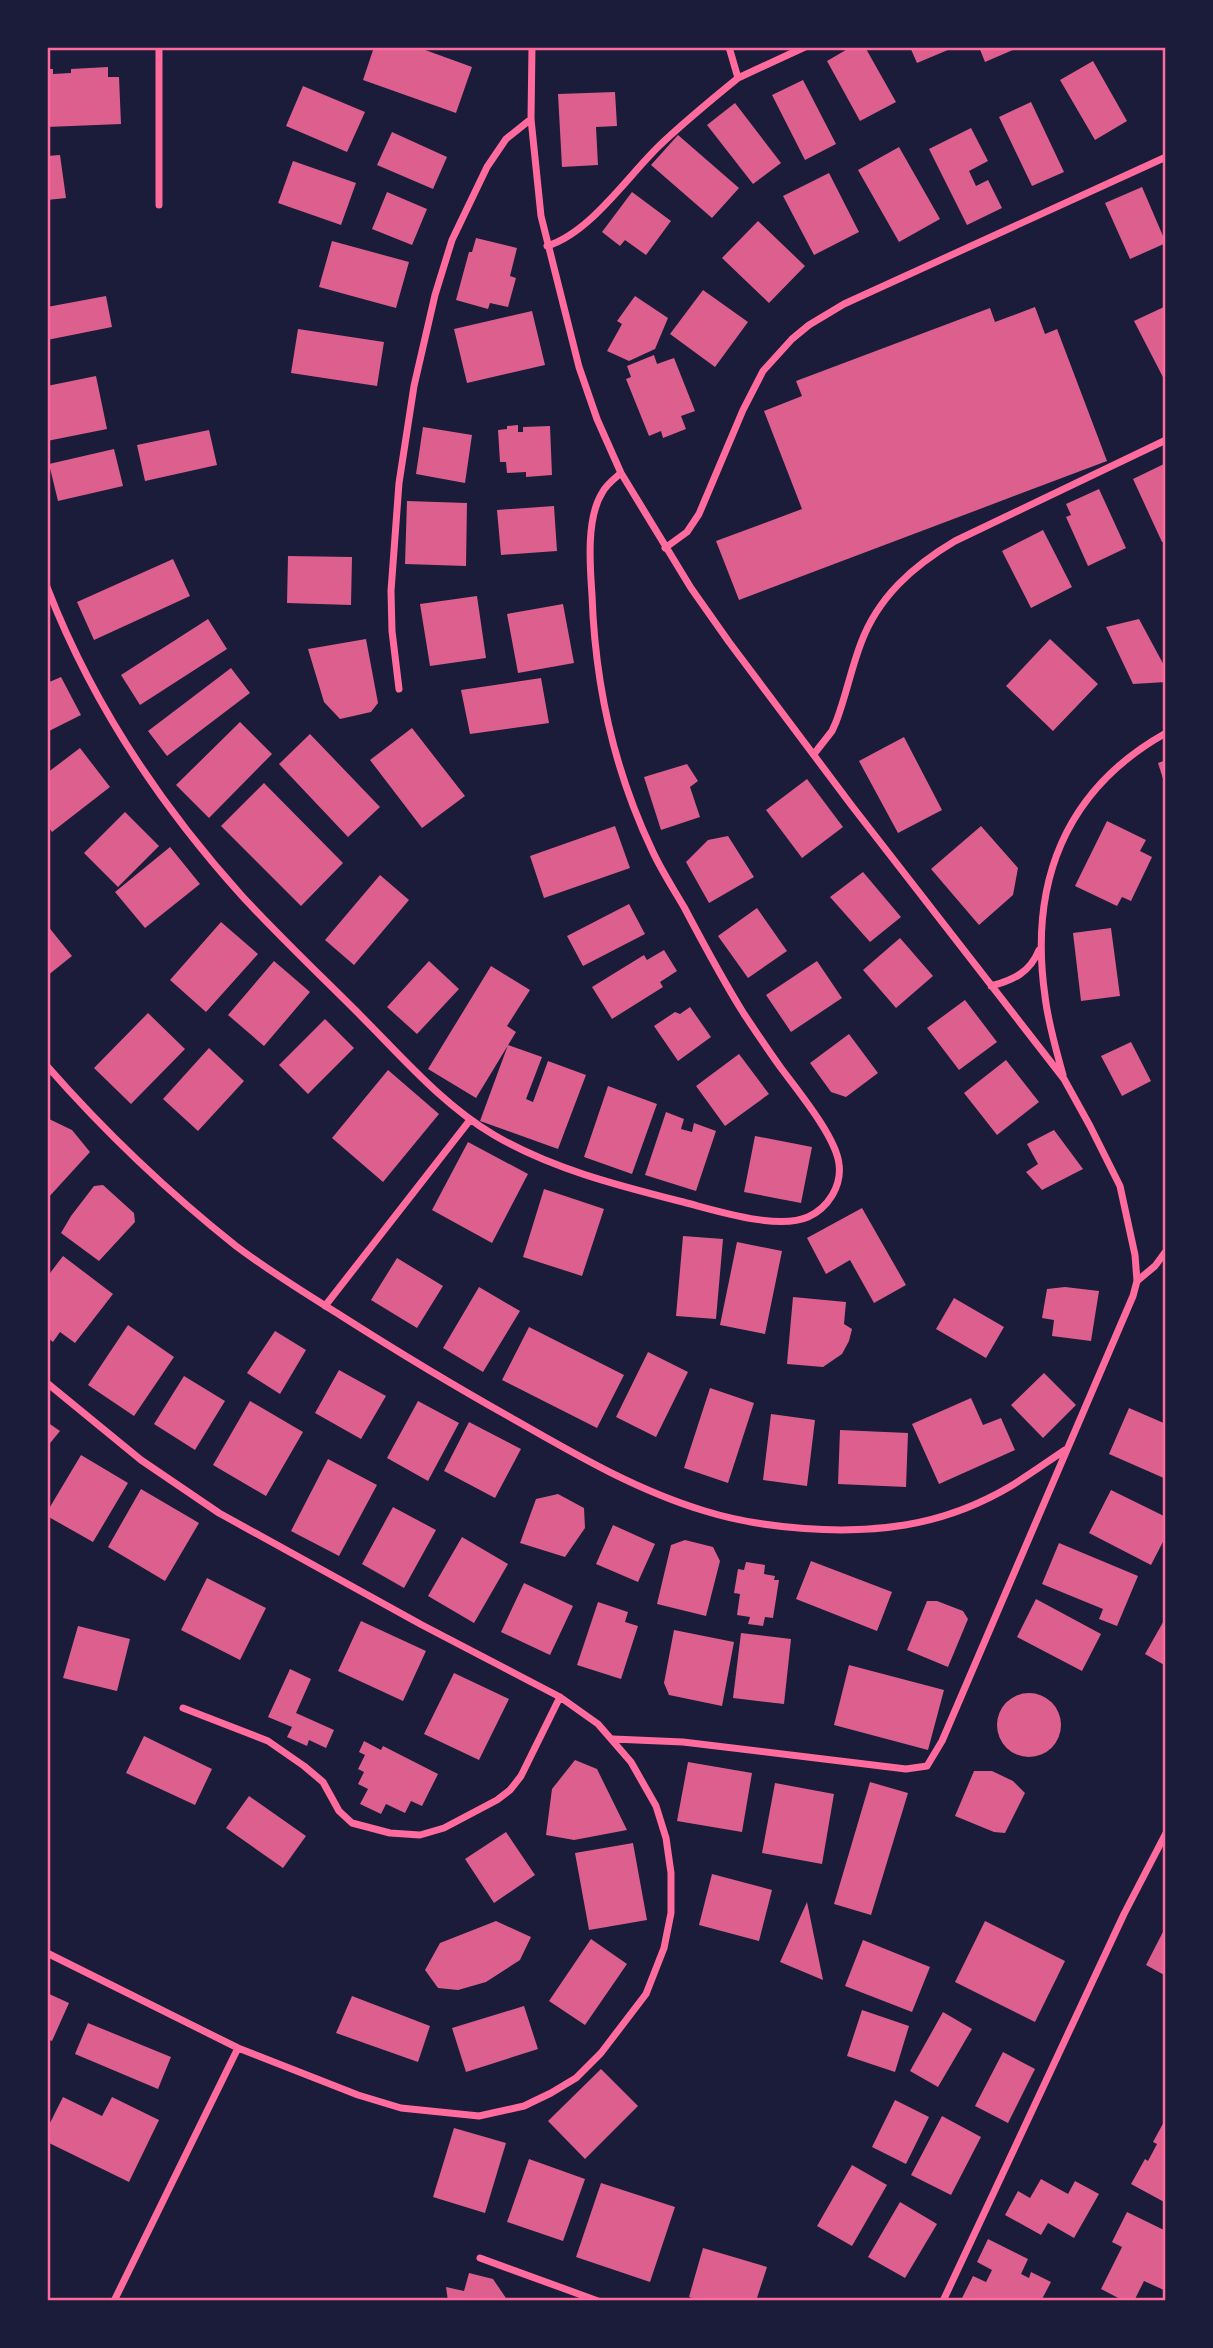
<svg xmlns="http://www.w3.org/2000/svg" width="1213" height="2348" viewBox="0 0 1213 2348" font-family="'PT Sans',sans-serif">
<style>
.building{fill:#dd5f8e}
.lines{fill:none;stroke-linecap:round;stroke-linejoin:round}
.minor{stroke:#ff6b9d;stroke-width:7}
.neatline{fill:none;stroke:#ff6b9d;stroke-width:2.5}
</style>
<rect width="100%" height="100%" fill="#1b1b3a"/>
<path class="building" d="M374,47H417L472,67L456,113L363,80Z
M851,47H865L896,102L860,121L827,61Z
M910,47H955L917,63Z
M979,47H1020L985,62Z
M1093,61L1127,121L1095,140L1060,80Z
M108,67V77H119L121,124L47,127V69H53V74L71,73V69Z
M803,80L836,144L805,160L772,95Z
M303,86L365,112L347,152L286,126Z
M615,92L617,126L596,127L598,165L562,167L558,94Z
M1031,102L1064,172L1032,186L999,117Z
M735,103L781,163L753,184L707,125Z
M971,128L988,161L969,171L976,186L988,180L1002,208L967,225L929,149Z
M392,132L447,157L433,189L377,165Z
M678,135L739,188L712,218L651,165Z
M899,147L940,219L899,242L858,170Z
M60,155L66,198L47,200V156Z
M293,161L356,183L341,225L278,203Z
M829,173L859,232L814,255L783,196Z
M1142,187L1166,243L1130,259L1105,203Z
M387,192L427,209L412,245L372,229Z
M632,192L671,221L646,255L625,240L620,246L602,232Z
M758,221L805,266L769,303L722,258Z
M476,238L517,248L510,276L516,278L508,307L490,303L488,309L456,300L469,252H472Z
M332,241L409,262L396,308L319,287Z
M703,290L748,322L715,367L670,334Z
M106,296L112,327L47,340V307Z
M635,296L668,318L655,349L629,361L607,351L622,324L617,321Z
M1166,306V383L1134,321Z
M1035,307L1045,334L1057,329L1107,461L739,600L716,541L802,509L764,411L802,396L796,381L990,308L995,322Z
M532,311L545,365L467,383L454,329Z
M298,329L384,342L377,386L291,373Z
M654,355L657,364L674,358L695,411L681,416L686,429L663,438L661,431L649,436L626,379L631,377L627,366Z
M96,376L107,429L47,441V386Z
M518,425V432H523V427L550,426L552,475L526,477V472L507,473L506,462H500L498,430L507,429V426Z
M423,427L472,435L465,483L416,474Z
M209,430L217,465L145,481L137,445Z
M114,449L123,486L58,501L49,464Z
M1166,463V541L1162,542L1133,479Z
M1099,489L1126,548L1088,566L1066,517L1071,515L1066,504Z
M407,501L467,503L466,566L405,564Z
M554,506L557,551L501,555L497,510Z
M1043,530L1072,587L1031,608L1002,551Z
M288,556L352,557L351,605L287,603Z
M173,559L190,596L94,640L77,602Z
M477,596L486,658L430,666L420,604Z
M563,604L574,663L518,673L507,614Z
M208,619L227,649L140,705L121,675Z
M1139,619L1166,669V682L1133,684L1106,627Z
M366,639L378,703L371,712L340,719L324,702L308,649Z
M1050,639L1098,684L1053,731L1006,686Z
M231,668L250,693L167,756L148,731Z
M61,677L81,715L47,732V683Z
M541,678L549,723L470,734L461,690Z
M240,722L272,754L209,818L176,785Z
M412,728L465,796L422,828L370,760Z
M310,734L380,807L348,837L279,764Z
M904,737L942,810L898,833L859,761Z
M80,748L110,787L52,832L47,825V773Z
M1166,760V785H1165L1158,763Z
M687,764L698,781L690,787L700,817L661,830L644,777Z
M807,779L843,827L802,858L766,810Z
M264,783L343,863L301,906L221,826Z
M125,812L159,846L118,887L84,853Z
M1107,821L1146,840L1140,851L1152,857L1131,901L1122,897L1117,906L1075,886Z
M615,826L630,868L544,898L530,856Z
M981,826L1018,868L1013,895L979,925L931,869Z
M728,836L754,877L709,903L686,862L708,840Z
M170,847L200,884L145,928L115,892Z
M863,872L901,917L870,942L830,897Z
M380,875L409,900L354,965L325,940Z
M629,904L645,934L583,966L567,936Z
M757,908L787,951L748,978L718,936Z
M221,922L258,954L206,1012L170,980Z
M47,925L72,956L47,976Z
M1111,928L1120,996L1081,1001L1073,933Z
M900,938L933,976L896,1008L863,970Z
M664,950L677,971L660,982L663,987L612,1019L592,987L644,955L647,960Z
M274,961L310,992L264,1046L228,1015Z
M429,961L459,989L417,1034L387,1007Z
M817,961L842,998L791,1032L766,995Z
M491,966L530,990L507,1026L516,1032L476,1098L428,1069Z
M965,1000L997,1042L959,1070L927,1028Z
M690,1007L711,1037L678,1061L654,1026L675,1012L680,1014Z
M148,1013L185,1049L131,1104L94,1068Z
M325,1019L354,1048L308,1094L279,1065Z
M849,1034L878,1073L846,1097L831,1092L810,1063Z
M1131,1042L1151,1081L1122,1096L1101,1056Z
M508,1045L542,1057L526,1099L533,1102L548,1061L586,1075L558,1149L480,1121Z
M209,1048L244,1081L198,1131L163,1099Z
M739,1054L769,1094L725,1126L696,1086Z
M1006,1060L1039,1102L997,1135L964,1093Z
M388,1070L439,1114L383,1182L332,1138Z
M608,1086L657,1104L632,1174L584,1157Z
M666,1112L684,1119L681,1129L692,1132L694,1123L716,1131L696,1191L645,1175Z
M47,1118L72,1130L90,1152L47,1199Z
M1054,1130L1083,1169L1042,1190L1026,1172L1038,1164L1027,1144Z
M755,1136L812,1147L801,1203L744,1192Z
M468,1142L528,1174L492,1243L432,1210Z
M103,1185L134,1213L135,1222L99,1261L61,1233L71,1216L94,1186Z
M544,1189L604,1209L582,1276L523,1257Z
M862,1208L906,1285L874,1303L850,1260L826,1274L807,1238Z
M683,1236L723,1239L716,1319L676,1316Z
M737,1242L782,1251L765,1334L720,1325Z
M63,1256L113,1294L75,1343L60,1332L53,1342L47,1337V1277Z
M397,1258L443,1286L417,1328L371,1300Z
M479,1287L520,1311L483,1372L443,1348Z
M1065,1287L1099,1291L1091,1341L1052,1336L1054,1320L1042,1318L1047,1289Z
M793,1297L846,1302L844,1324L852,1329L849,1341L842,1354L823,1367L787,1364Z
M954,1298L1004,1327L986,1358L936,1329Z
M128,1325L174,1357L134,1416L88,1385Z
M529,1327L624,1375L597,1428L502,1380Z
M275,1331L306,1350L280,1394L247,1373Z
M648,1352L688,1372L656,1437L616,1417Z
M339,1370L386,1396L361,1439L315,1413Z
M1044,1373L1076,1405L1043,1438L1011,1405Z
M184,1376L225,1401L195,1450L154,1424Z
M710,1388L754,1403L728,1483L684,1468Z
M971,1398L983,1425L1001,1418L1015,1450L939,1484L912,1424Z
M250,1401L303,1432L266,1496L213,1465Z
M418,1401L459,1423L428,1481L387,1458Z
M1129,1408L1166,1424V1479L1109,1454Z
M771,1414L815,1420L807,1486L763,1480Z
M47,1422L60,1431L47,1447Z
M469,1422L521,1449L495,1498L444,1471Z
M840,1430L908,1433L906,1487L838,1484Z
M81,1455L128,1483L93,1542L47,1516V1512Z
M328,1459L377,1485L339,1556L291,1531Z
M141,1489L199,1523L165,1581L108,1547Z
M1111,1490L1166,1517V1536L1151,1565L1089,1533Z
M558,1494L584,1508L585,1528L565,1557L520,1543L536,1499Z
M393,1507L436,1530L404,1588L362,1564Z
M613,1525L655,1544L638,1582L596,1564Z
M462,1537L508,1564L474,1623L428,1596Z
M685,1540L713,1547L720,1561L706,1616L657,1604L671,1545Z
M1059,1543L1138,1576L1117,1626L1099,1619L1103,1609L1042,1584Z
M811,1561L892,1592L877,1631L796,1599Z
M746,1562L765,1565L764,1574L775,1576L774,1580H779L773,1618L765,1617L763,1626L748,1624L750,1617L737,1615L740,1594L734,1593L738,1569L744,1570Z
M207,1578L266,1608L240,1660L181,1630Z
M524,1583L573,1606L550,1655L501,1632Z
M1036,1599L1101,1634L1082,1671L1017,1637Z
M927,1601H937L963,1611L968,1619L948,1667L907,1650Z
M598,1602L628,1612L625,1622L638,1626L621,1679L577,1665Z
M1166,1617V1666L1145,1654Z
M361,1621L426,1651L403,1701L338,1671Z
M78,1626L130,1639L117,1691L63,1678Z
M674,1630L734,1642L722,1706L669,1695L664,1683Z
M741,1633L791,1639L784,1704L733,1698Z
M849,1665L944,1690L928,1750L834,1725Z
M290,1669L311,1679L296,1713L334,1730L326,1748L309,1740L307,1746L287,1737L292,1727L268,1717Z
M454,1673L509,1699L479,1760L424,1734Z
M997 1725a32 32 0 1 1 64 0a32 32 0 1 1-64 0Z
M144,1736L212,1769L195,1805L126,1773Z
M364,1741L381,1750L383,1746L438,1774L422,1806L411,1801L405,1813L386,1804L381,1814L360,1804L368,1789L358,1784L364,1772L358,1769L365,1755L359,1752Z
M575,1760L597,1769L627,1830L574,1840L546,1835L552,1789Z
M688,1762L752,1773L742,1832L677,1821Z
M974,1771H992L1013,1781L1025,1793L1005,1833L994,1832L955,1816Z
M870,1782L908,1793L871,1915L834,1904Z
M775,1783L834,1794L822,1864L762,1853Z
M249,1796L306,1836L283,1868L226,1828Z
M506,1832L535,1875L494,1903L465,1859Z
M633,1843L647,1920L589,1930L575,1853Z
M712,1874L772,1890L759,1941L699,1925Z
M807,1902L823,1980L780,1962Z
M496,1921L531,1937L520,1960L486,1982L458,1990L438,1988L425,1970L440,1943Z
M985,1921L1065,1961L1035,2022L955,1982Z
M1166,1926V1976L1146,1965Z
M591,1939L627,1964L585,2025L549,2001Z
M863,1940L930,1967L912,2012L845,1986Z
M47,1993L69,2003L52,2041L47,2039Z
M352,1996L430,2026L418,2062L336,2033Z
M524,2006L538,2049L466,2072L452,2028Z
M862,2010L909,2026L895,2072L847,2056Z
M943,2012L972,2029L938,2087L910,2071Z
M88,2023L171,2057L158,2089L75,2054Z
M1003,2052L1035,2069L1008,2123L975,2106Z
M601,2069L638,2106L585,2159L548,2121Z
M63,2097L102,2116L112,2097L159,2120L129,2182L47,2142V2129Z
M895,2100L929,2117L906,2164L872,2147Z
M942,2116L981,2137L951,2195L911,2175Z
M1166,2118V2203L1131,2184L1145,2159L1148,2161L1157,2144L1153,2142Z
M454,2128L506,2143L485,2213L433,2197Z
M529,2159L585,2179L563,2241L507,2222Z
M852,2165L887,2185L852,2246L817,2226Z
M1041,2179L1068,2194L1075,2181L1099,2194L1074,2238L1048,2223L1041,2235L1005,2215L1018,2191L1030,2198Z
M601,2183L675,2207L650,2282L576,2257Z
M900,2202L937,2224L905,2278L868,2257Z
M1127,2212L1166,2231V2291L1144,2281L1134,2301H1124L1101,2289L1122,2247L1112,2242Z
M988,2239L1028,2259L1021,2274L1029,2278L1031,2272L1051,2282L1041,2301H967L962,2298L973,2276L986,2282L992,2270L977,2262Z
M703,2248L767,2267L756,2301H702L689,2297Z
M469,2273L493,2279L508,2301H448L446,2287L464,2291Z"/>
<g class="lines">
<path class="minor" d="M159,47V205
M532,47L531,119L541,216L579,367L597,419L621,473L691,588L729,642L852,806L1064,1079L1090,1126L1120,1186L1135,1255L1137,1281L1133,1296L942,1741L927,1766L906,1769L683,1742L613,1739
M738,78L805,47
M547,246C590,233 627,177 659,146C684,122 711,100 738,78L729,47
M665,548L687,532L699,514L743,410L763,371L792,339L809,325L844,304L1166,157
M47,587C91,701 160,805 242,896C280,937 321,976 361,1016C402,1057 443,1105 494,1135C550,1168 616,1185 679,1201C712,1209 776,1231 808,1217C828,1208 842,1186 839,1164C836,1137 798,1091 781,1068C768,1050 756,1032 744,1014C722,979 703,943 684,907C673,888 661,870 652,850C614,770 595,683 592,595C590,566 586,519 602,493C606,485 614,479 621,473
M399,689L392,631L391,591L399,483L414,386L435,295L452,240L487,167L506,139L531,119
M814,754L832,731L836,722C846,696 851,669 861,643C878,597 913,566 955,541L1166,440
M991,986C1014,980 1030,972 1039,950
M47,1066C105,1132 168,1192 236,1246C269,1271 305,1293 340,1315C395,1350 451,1384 508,1416C571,1452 635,1490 705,1511C763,1529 845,1535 905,1525C941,1519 979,1505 1011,1486C1029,1475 1047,1462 1065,1450
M1063,1075C1056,1049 1048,1023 1045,996C1029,884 1064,790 1166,733
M1137,1281L1155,1266L1166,1251
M325,1306L470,1120
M47,1383L141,1460L219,1513L422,1625L560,1697L598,1724L631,1762L656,1806L666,1838L671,1873V1913L664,1948L646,1994L601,2053L576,2078L551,2093L524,2106L479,2116L401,2108L358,2095L238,2048L47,1953
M183,1708L268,1741L304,1766L323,1782L339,1811L352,1823L390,1833L420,1835L444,1828L497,1800L510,1790L521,1776L560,1697
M480,2258L598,2301
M114,2301L238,2048
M943,2301L1124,1914L1166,1833"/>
</g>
<rect width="1213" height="2348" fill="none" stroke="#1b1b3a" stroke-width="98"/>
<rect x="49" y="49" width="1115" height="2250" class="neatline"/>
</svg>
